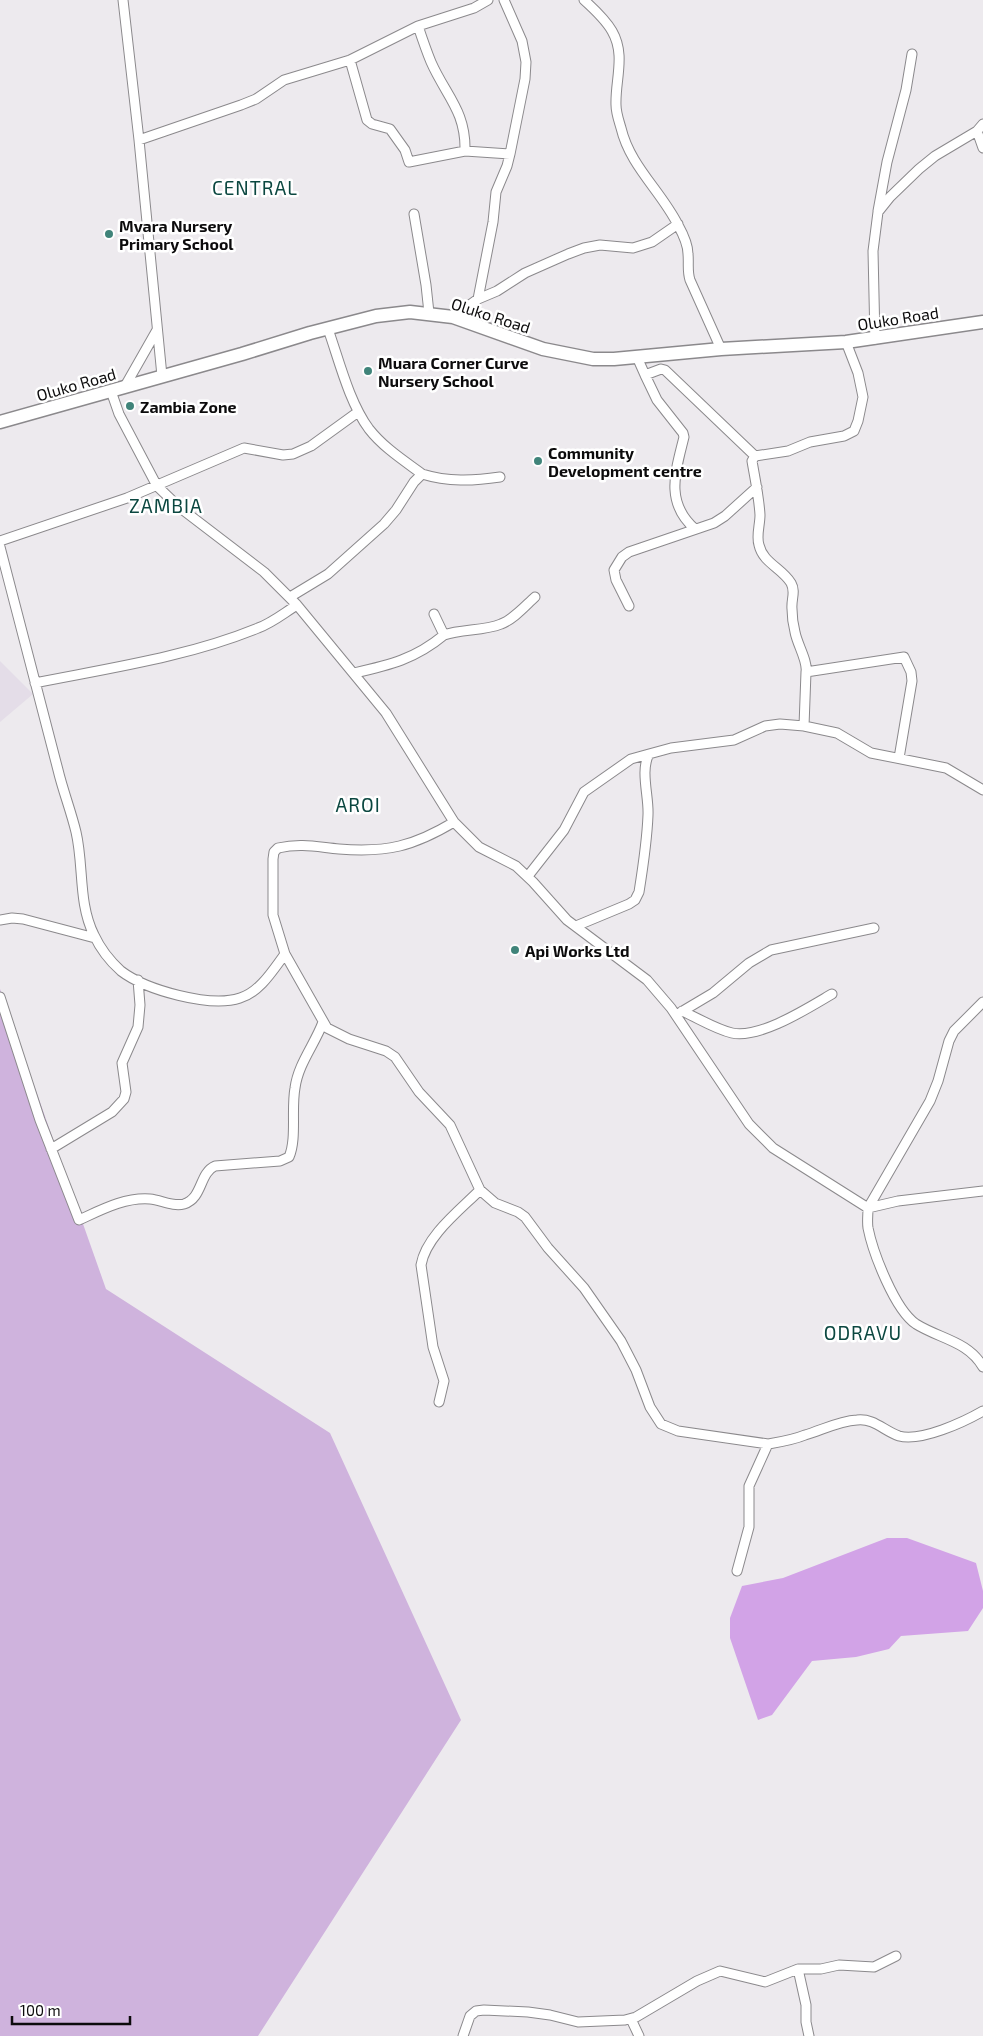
<svg xmlns="http://www.w3.org/2000/svg" width="983" height="2036" viewBox="0 0 983 2036" font-family="'Exo 2',sans-serif">
<style>
.built{fill:#e4dde8}
.green{fill:#cfb3dd}
.forest{fill:#d2a3e7}
.lines{fill:none;stroke-linecap:round;stroke-linejoin:round}
.minor-casing{stroke:#8b898c;stroke-width:11}
.secondary-casing{stroke:#8b898c;stroke-width:15}
.minor{stroke:#fff;stroke-width:9}
.secondary{stroke:#fff;stroke-width:12}
.poi-dot{fill:#40847a;stroke:#fff;stroke-width:2}
.labels{text-anchor:middle;dominant-baseline:central;stroke-width:5;stroke-linejoin:round;paint-order:stroke}
.poi-label{font-size:16px;font-weight:bold;fill:#0c0b0c;stroke:#fff;text-anchor:start}
.street-label{font-size:16px;fill:#0c0b0c;stroke:#fff}
.quarter-label{font-size:19px;letter-spacing:1px;fill:#0b4740;stroke:#fff}
</style>
<rect width="100%" height="100%" fill="#edeaee"/>
<path class="built" d="M0,661L33,694L0,722Z"/>
<path class="green" d="M0,989L106,1289L330,1433L461,1720L258,2036H0Z"/>
<path class="forest" d="M887,1538H907L976,1563L983,1591V1608L968,1631L901,1636L889,1649L856,1657L812,1661L772,1715L758,1720L730,1638V1618L742,1586L783,1578Z"/>
<g class="lines">
<defs>
<path id="minor" d="M123,0L139,140L162,376
M504,0L522,41L526,62L525,79L510,154
M584,0C594,9 605,19 612,31C626,55 615,80 616,105C616,113 619,121 621,128C630,166 661,191 678,225C683,234 688,244 688,254C689,263 687,271 690,280L721,349
M418,26C422,38 426,50 431,62C446,96 466,111 465,151
M350,60L367,120L372,124L390,129L405,150L409,162L465,151L510,154L507,166L496,192L493,222L478,299L453,317
M977,131L983,148
M139,140L241,105L256,99L284,80L350,60L418,26L474,8L488,0
M878,211L887,162L906,90L912,54
M414,214L426,285L429,313
M478,299L497,291L525,273L568,254L584,248L600,245L633,248L652,242L678,224
M328,329C339,360 349,402 369,429C383,447 403,460 422,474
M875,339L873,251L878,212L890,197L919,169L935,156L977,131L983,124
M637,357L645,375L661,369L665,370L755,456
M645,375L657,400L683,433L684,437C676,470 664,502 695,529
M124,388L157,330
M111,391L119,414L157,486L179,507L264,572L297,605L386,713L454,822L479,847L516,866L533,882L567,920L647,980L671,1008L749,1124L773,1148L868,1208L898,1201L983,1191
M0,541L127,498L244,448L283,455L293,454L311,446L358,412
M0,547C19,622 39,696 58,770C63,791 71,811 76,832C84,866 78,903 94,935C100,948 111,962 121,971C146,990 210,1008 240,998C260,992 273,970 285,954L273,915V859L274,852L278,848C301,843 317,847 339,849C387,853 414,846 454,822
M290,597L328,574L384,524L396,510L414,482L422,474C448,482 473,481 500,477
M629,606L616,580L614,570L622,557L629,552L714,523L725,516L757,487
M444,635C462,629 484,631 501,624C514,619 525,606 535,597
M806,672C808,661 797,644 795,632C793,624 792,616 792,609C791,599 796,592 791,583C782,568 763,563 759,545C756,536 760,525 760,515C759,497 755,479 752,461L755,456L788,451L810,442L844,436L854,431L858,421L863,397L858,373L846,342
M354,673C390,665 415,659 444,635L434,614
M35,683C110,668 187,657 258,628C272,623 284,613 297,605
M804,726L837,733L871,753L946,768L983,790
M528,876L564,830L584,792L631,759L649,754
M0,920L12,918L23,919L95,938
M576,926L629,904L635,900L639,892C643,867 647,841 648,815C649,796 640,771 649,754L671,748L734,740L765,726L780,724L804,726L806,672L904,657L911,672L912,681L899,758
M285,954L327,1028L349,1039L386,1051L395,1057L419,1092L450,1125L480,1190L495,1203L518,1212L525,1217L548,1248L584,1288L621,1341L636,1370L650,1407L661,1424L678,1431L768,1444
M0,997L40,1120L79,1220C101,1210 125,1197 150,1199C161,1200 173,1207 184,1204C203,1198 199,1173 215,1166L280,1161L289,1157C297,1139 291,1109 295,1088C298,1064 315,1044 323,1022
M983,1002L954,1031L949,1041L938,1081L930,1101L868,1208C868,1215 867,1222 868,1228C873,1253 895,1310 916,1324C940,1339 968,1341 983,1367
M682,1011C698,1018 715,1029 732,1033C760,1039 808,1008 832,994
M676,1015L713,993L749,963L771,950L874,928
M51,1149L112,1112L124,1099L126,1092L122,1063L138,1027L140,1005L138,980
M439,1402L444,1381L433,1347L421,1265C426,1236 460,1210 480,1190
M737,1571L749,1527V1486L768,1444C780,1442 793,1440 805,1435C822,1430 839,1421 857,1420C874,1418 884,1431 899,1436C921,1442 964,1422 983,1411
M798,1969L806,2005V2022L809,2036
M631,2019L639,2036
M463,2036L470,2016L476,2011L484,2010L528,2012L550,2015L578,2022L625,2020L636,2017L697,1981L720,1971L765,1982L798,1969H821L839,1965L874,1967L896,1956"/>
<path id="secondary" d="M0,422L242,354L310,333L376,316L410,312L453,317L543,349L593,359H614L721,349L846,342L983,322"/>
</defs>
<use href="#minor" class="minor-casing"/>
<use href="#secondary" class="secondary-casing"/>
<use href="#minor" class="minor"/>
<use href="#secondary" class="secondary"/>
</g>
<g class="poi-dot">
<circle cx="109" cy="234" r="5"/>
<circle cx="368" cy="371" r="5"/>
<circle cx="130" cy="406" r="5"/>
<circle cx="538" cy="461" r="5"/>
<circle cx="515" cy="950" r="5"/>
</g>
<g class="labels">
<g class="poi-label">
<text x="119" y="225">Mvara Nursery<tspan x="119" dy="18">Primary School</tspan></text>
<text x="378" y="362">Muara Corner Curve<tspan x="378" dy="18">Nursery School</tspan></text>
<text x="140" y="406">Zambia Zone</text>
<text x="548" y="452">Community<tspan x="548" dy="18">Development centre</tspan></text>
<text x="525" y="950">Api Works Ltd</text>
</g>
<g class="street-label">
<text transform="translate(491 315) rotate(18)">Oluko Road</text>
<text transform="translate(898 318) rotate(-9)">Oluko Road</text>
<text transform="translate(76 384) rotate(-16)">Oluko Road</text>
</g>
<g class="quarter-label">
<text x="255" y="187">CENTRAL</text>
<text x="166" y="505">ZAMBIA</text>
<text x="358" y="804">AROI</text>
<text x="863" y="1332">ODRAVU</text>
</g>
</g>
<path d="M12 2016v8h118v-8" fill="none" stroke="#0c0b0c" stroke-width="2.5"/>
<text x="20" y="2016" font-size="15" fill="#0c0b0c" stroke="#ffffff" stroke-width="4" paint-order="stroke">100 m</text>
</svg>
